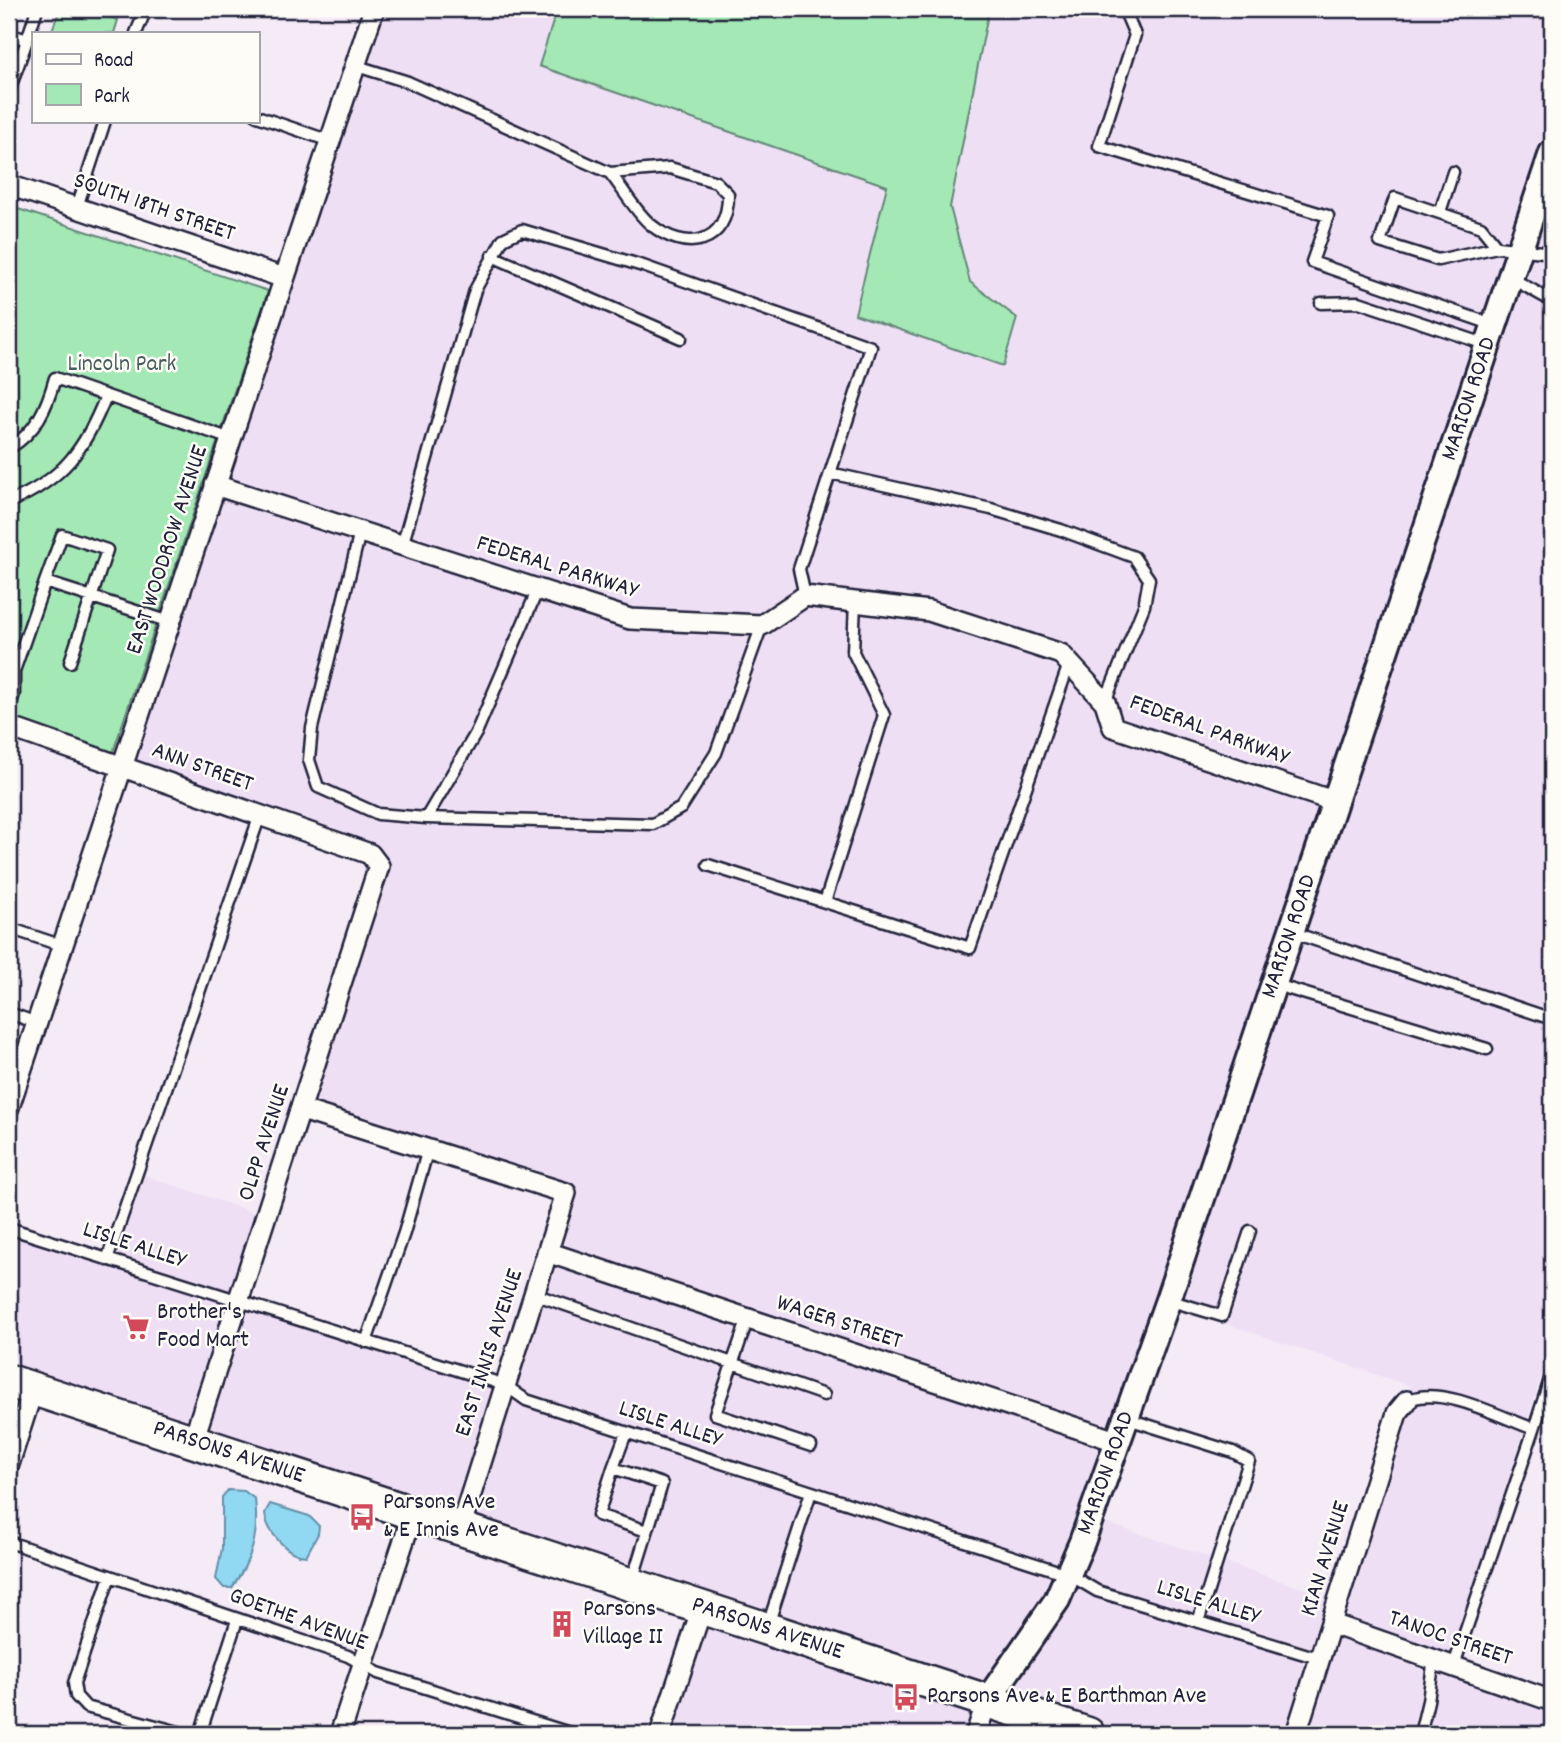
<svg xmlns="http://www.w3.org/2000/svg" width="1561" height="1743" viewBox="0 0 1561 1743" font-family="Dekko,sans-serif">
<style>
.built{fill:#eedff5;fill-rule:evenodd}
.green{fill:#a4e9b5;stroke:#638678;stroke-width:2}
.water{fill:#91d8f2;stroke:#658fa9;stroke-width:2}
.lines{fill:none;stroke-linecap:round;stroke-linejoin:round}
.service-casing{stroke:#22223b;stroke-width:15}
.minor-casing{stroke:#22223b;stroke-width:24}
.tertiary-casing{stroke:#22223b;stroke-width:30}
.primary-casing{stroke:#22223b;stroke-width:37}
.service{stroke:#fdfcf7;stroke-width:10}
.minor{stroke:#fdfcf7;stroke-width:19}
.tertiary{stroke:#fdfcf7;stroke-width:24}
.primary{stroke:#fdfcf7;stroke-width:32}
.labels{text-anchor:middle;dominant-baseline:central;stroke-width:5;stroke-linejoin:round;paint-order:stroke}
.street-label{font-size:24px;fill:#22223b;stroke:#fdfcf7}
.park-label{font-size:24px;fill:#495e60;stroke:#fdfcf7}
.poi-label{font-size:24px;fill:#22223b;stroke:#fdfcf7;text-anchor:start}
</style>
<rect width="100%" height="100%" fill="#f4ebf6"/>
<filter id="ink" filterUnits="userSpaceOnUse"><feTurbulence type="fractalNoise" baseFrequency=".0143" numOctaves="2"/><feDisplacementMap in="SourceGraphic" scale="14" xChannelSelector="R" yChannelSelector="G"/><feConvolveMatrix kernelMatrix="1 2 1 2 8 2 1 2 1" color-interpolation-filters="sRGB"/></filter>
<g filter="url(#ink)">
<path class="built" d="M377,9H557L539,66L887,186L855,314L1003,366L1017,318L970,282L950,207L988,9H1552V1352H1549L1449,1665L1552,1699V1734H654L696,1607L9,1381V1225L107,1257L137,1173L265,1216L236,1302L502,1388L565,1198L300,1110L382,858L113,752L268,291L288,277ZM1168,1304L1410,1386L1338,1600L1095,1519Z"/>
<path class="green" d="M60,9H87L118,20L114,33H51Z
M557,9H989L950,207L970,282L1017,318L1003,366L855,314L887,186L539,66Z
M9,206L268,291L113,752L9,716Z"/>
<path class="water" d="M228,1490L244,1491L255,1499C259,1535 253,1557 232,1588H224L216,1579L222,1548V1497Z
M270,1504L309,1516L319,1526L318,1534L306,1556C288,1556 266,1531 265,1513Z"/>
<g class="lines">
<defs>
<path id="service" d="M1124,9L1135,35L1099,146L1328,216L1312,262L1494,325
M136,33L146,9
M9,34L27,40L9,91
M27,40L37,9
M357,66L408,82L610,173L670,168L716,182L728,194C729,244 686,254 650,224C635,211 623,189 610,173
M257,116L330,141
M77,207L105,121
M1440,212L1453,172
M1497,247L1481,227L1395,198L1380,242L1438,260L1497,247L1552,253
M492,256L681,338
M1511,278L1552,301
M1321,303L1359,302L1488,345
M9,448C36,433 47,407 55,378L231,439
M830,473L991,509L1061,530L1134,557L1149,579L1144,606L1105,702
M9,502C63,480 85,449 106,396
M360,532L312,728L309,760L318,787L378,814L426,818L476,733L538,589
M402,546L475,290L503,239L522,230L643,266L871,347L799,569L805,596
M45,582L62,535L107,550L70,662
M855,601L853,652L884,715L825,902L970,948L1069,664
M9,710L14,694V671L45,582L170,622
M426,818L653,824L681,808L716,753L762,625
M708,865L825,902
M9,928L63,946
M1291,932L1552,1019
M1273,984L1487,1049
M9,1013L37,1023
M9,1228L505,1385L526,1400L1070,1575L1097,1591L1321,1659
M107,1260L260,815
M534,1294L824,1395
M1168,1300L1222,1316L1250,1231
M748,1318L715,1414L811,1446
M366,1342L404,1233L428,1149
M1407,1401C1440,1384 1500,1417 1534,1429L1552,1373
M1125,1418L1233,1452L1249,1461L1198,1622
M626,1433L613,1468L662,1484L632,1581
M613,1468L598,1515L647,1531
M9,1542L348,1656L378,1673L573,1734
M110,1576L74,1683L76,1696L86,1707L186,1734
M768,1625L811,1492
M1454,1665L1534,1429
M200,1734L237,1620
M1420,1734L1428,1701L1434,1658"/>
<path id="minor" d="M9,185L284,278
M215,485L630,619L762,625L805,596L929,611L1061,654L1105,702L1113,727L1333,801
M9,727L370,854L379,866L193,1441
M9,1107L374,9
M302,1110L566,1193L460,1529
M547,1252L1116,1441
M9,1464L33,1389
M1332,1624L1552,1701
M340,1734L413,1513
M660,1734L702,1608
M976,1734L987,1701
M1296,1734L1397,1413L1407,1401"/>
<g id="tertiary">
<path id="s1" d="M987,1701L1057,1600L1082,1542L1168,1300L1552,153"/>
</g>
<g id="primary">
<path id="s2" d="M9,1381L1088,1734"/>
</g>
</defs>
<use href="#service" class="service-casing"/>
<use href="#minor" class="minor-casing"/>
<use href="#tertiary" class="tertiary-casing"/>
<use href="#primary" class="primary-casing"/>
<use href="#service" class="service"/>
<use href="#minor" class="minor"/>
<use href="#tertiary" class="tertiary"/>
<use href="#primary" class="primary"/>
</g>
</g>
<defs>
<symbol id="supermarket-bare" viewBox="-9 -9 18 18"><path d="M-6-5.5h2.5l.6 2H6L4.5 2H-2.5L-4.4-4H-6ZM-1.5 3.2a1.3 1.3 0 1 0 .1 0ZM3 3.2a1.3 1.3 0 1 0 .1 0Z" fill="#d1495b" stroke="#fdfcf7" stroke-width="2.5" paint-order="stroke"/></symbol>
<symbol id="bus-bare" viewBox="-9 -9 18 18"><path d="M-5-6H5V4H4V6H2V4H-2V6H-4V4H-5ZM-3.5-4V0h7V-4ZM-3.5 1.2v1.5H-2V1.2ZM2 1.2v1.5H3.5V1.2Z" fill="#d1495b" stroke="#fdfcf7" stroke-width="2.5" paint-order="stroke"/></symbol>
<symbol id="building-bare" viewBox="-9 -9 18 18"><path d="M-4-6H4V6H1V3H-1V6H-4ZM-2.5-4.3h1.7v1.8h-1.7ZM.8-4.3h1.7v1.8H.8ZM-2.5-1h1.7V.8h-1.7ZM.8-1h1.7V.8H.8Z" fill="#d1495b" stroke="#fdfcf7" stroke-width="2.5" paint-order="stroke"/></symbol>
</defs>
<g fill-rule="evenodd">
<use href="#supermarket-bare" x="117" y="1308" width="38" height="38"/>
<use href="#bus-bare" x="343" y="1498" width="38" height="38"/>
<use href="#building-bare" x="543" y="1605" width="38" height="38"/>
<use href="#bus-bare" x="887" y="1678" width="38" height="38"/>
</g>
<g class="labels">
<g class="street-label">
<text transform="translate(154 208) rotate(19)">SOUTH 18TH STREET</text>
<text stroke="none"><textPath href="#s1" startOffset="1393">MARION ROAD</textPath></text>
<text transform="translate(168 550) rotate(-72)">EAST WOODROW AVENUE</text>
<text transform="translate(557 568) rotate(17)">FEDERAL PARKWAY</text>
<text transform="translate(1209 731) rotate(20)">FEDERAL PARKWAY</text>
<text transform="translate(202 768) rotate(20)">ANN STREET</text>
<text stroke="none"><textPath href="#s1" startOffset="826">MARION ROAD</textPath></text>
<text transform="translate(265 1143) rotate(-72)">OLPP AVENUE</text>
<text transform="translate(134 1246) rotate(18)">LISLE ALLEY</text>
<text transform="translate(839 1323) rotate(18)">WAGER STREET</text>
<text transform="translate(490 1353) rotate(-72)">EAST INNIS AVENUE</text>
<text transform="translate(670 1425) rotate(18)">LISLE ALLEY</text>
<text stroke="none"><textPath href="#s2" startOffset="231">PARSONS AVENUE</textPath></text>
<text stroke="none"><textPath href="#s1" startOffset="259">MARION ROAD</textPath></text>
<text transform="translate(1326 1559) rotate(-73)">KIAN AVENUE</text>
<text transform="translate(1208 1603) rotate(17)">LISLE ALLEY</text>
<text transform="translate(298 1620) rotate(20)">GOETHE AVENUE</text>
<text stroke="none"><textPath href="#s2" startOffset="798">PARSONS AVENUE</textPath></text>
<text transform="translate(1450 1639) rotate(19)">TANOC STREET</text>
</g>
<g class="park-label">
<text x="122" y="365">Lincoln Park</text>
</g>
<g class="poi-label">
<text x="157" y="1313">Brother's<tspan x="157" dy="28">Food Mart</tspan></text>
<text x="383" y="1503">Parsons Ave<tspan x="383" dy="28">&amp; E Innis Ave</tspan></text>
<text x="583" y="1610">Parsons<tspan x="583" dy="28">Village II</tspan></text>
<text x="927" y="1697">Parsons Ave &amp; E Barthman Ave</text>
</g>
</g>
<rect width="1561" height="1743" fill="none" stroke="#fdfcf7" stroke-width="35"/>
<rect x="18" y="18" width="1526" height="1708" fill="none" stroke="#22223b" stroke-width="2.5" filter="url(#ink)"/>
<rect x="32" y="32" width="228" height="91" fill="#fdfcf7" stroke="#a5a5ac" stroke-width="2"/>
<rect x="46" y="54" width="35" height="10" fill="#fdfcf7" stroke="#a5a5ac" stroke-width="2"/>
<text x="94" y="66" font-size="21" fill="#22223b">Road</text>
<rect x="46" y="84" width="35" height="21" fill="#a4e9b5" stroke="#a5a5ac" stroke-width="2"/>
<text x="94" y="102" font-size="21" fill="#22223b">Park</text>
</svg>
